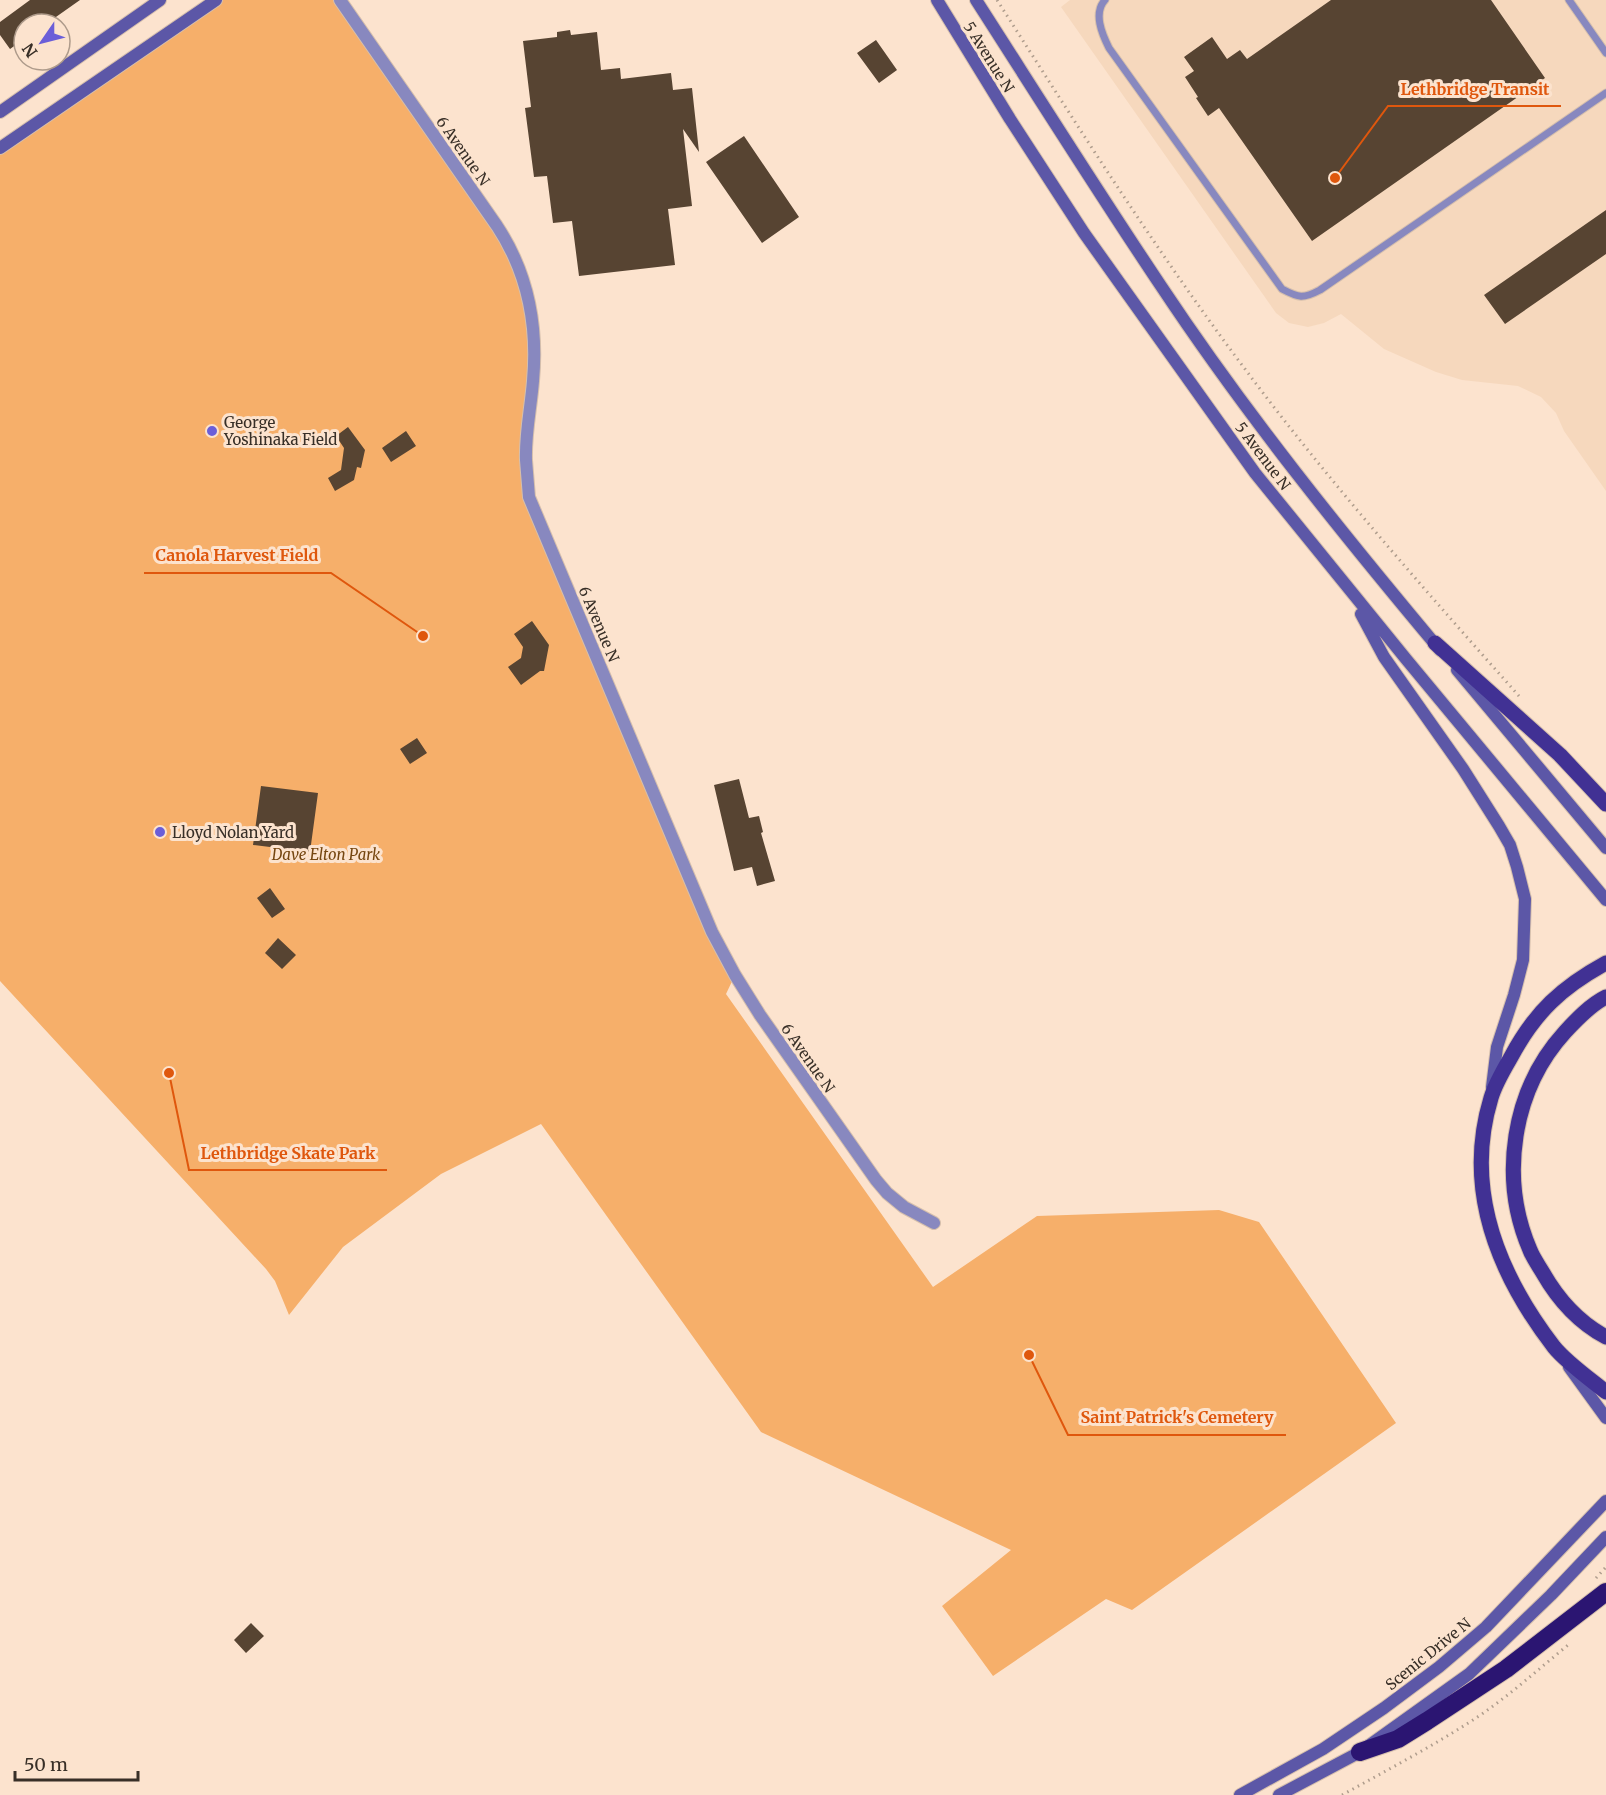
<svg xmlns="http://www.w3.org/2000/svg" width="1606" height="1795" viewBox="0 0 1606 1795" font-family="Merriweather,serif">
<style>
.built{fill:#f6d8bd}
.green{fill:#f6af6a}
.building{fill:#574432}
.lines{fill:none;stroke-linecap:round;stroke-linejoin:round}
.lane-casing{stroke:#d5bfad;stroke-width:9}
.street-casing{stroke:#d5bfad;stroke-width:14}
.secondary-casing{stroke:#d5bfad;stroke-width:14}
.primary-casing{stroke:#d5bfad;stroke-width:17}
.highway-casing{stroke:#d5bfad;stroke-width:20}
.path{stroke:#af9d8d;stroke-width:3;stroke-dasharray:1.5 4.5;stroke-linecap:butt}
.lane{stroke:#8888bf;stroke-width:7}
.street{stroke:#8888bf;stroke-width:12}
.secondary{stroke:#5c57a7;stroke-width:12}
.primary{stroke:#413194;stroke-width:15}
.highway{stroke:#2b1572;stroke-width:18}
.poi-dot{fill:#6b5ed8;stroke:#fce3ce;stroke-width:2}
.labels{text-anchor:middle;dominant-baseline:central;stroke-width:6;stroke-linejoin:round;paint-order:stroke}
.street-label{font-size:15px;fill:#382f27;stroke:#fce3ce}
.poi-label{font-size:15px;fill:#382f27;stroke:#fce3ce;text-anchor:start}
.park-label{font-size:15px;font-style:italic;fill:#754610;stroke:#fce3ce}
.leader{fill:none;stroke:#df570d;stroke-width:2}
.callout-dot{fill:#df570d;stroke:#fce3ce;stroke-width:2}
.callout-label{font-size:16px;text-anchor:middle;font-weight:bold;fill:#df570d;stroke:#fce3ce;stroke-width:6;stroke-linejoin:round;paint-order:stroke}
</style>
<rect width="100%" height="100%" fill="#fce3ce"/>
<path class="built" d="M1070,0H1606V491L1564,431L1556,413L1541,397L1518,386L1462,380L1436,372L1384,349L1341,314L1324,323L1308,327L1289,323L1276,313L1061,7Z"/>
<path class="green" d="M216,0H340L497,226L529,298V497L735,975L726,994L933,1287L1037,1216L1219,1210L1259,1222L1396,1423L1132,1610L1106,1599L993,1676L942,1606L1011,1550L761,1432L541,1124L441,1174L343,1247L289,1315L275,1281L266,1269L0,981V148Z"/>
<path class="building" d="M30,0H80L46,24H24V39L10,49L0,35V22Z
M1331,0H1491L1545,78L1312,241L1219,108L1208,116L1196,98L1198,97L1185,77L1194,71L1184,57L1212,37L1227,59L1240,50L1247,59Z
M570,30L571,35L597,32L601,70L620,68L621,79L671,73L673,90L692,88L699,152L683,129L692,206L668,209L675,265L579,276L572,221L553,223L547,176L534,177L525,108L531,107L523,41L557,37V32Z
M876,40L897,70L879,83L857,53Z
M744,136L799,217L762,243L706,162Z
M1606,210V254L1505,324L1484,295Z
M348,427L365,450L361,468L357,467L354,480L335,491L328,478L341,470L344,448L336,436Z
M406,431L416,446L391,462L382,448Z
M532,621L549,645L544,671H540L521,685L508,667L521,658L523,647L514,634Z
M417,738L427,753L410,764L400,749Z
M739,779L749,818L759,816L763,832L761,833L775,881L757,886L752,867L734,871L714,785Z
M261,786L318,793L310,852L253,845Z
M270,888L285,909L272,918L257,898Z
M278,938L296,955L282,969L265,953Z
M251,1623L264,1636L246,1653L234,1640Z"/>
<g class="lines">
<defs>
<path id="lane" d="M1105,0C1093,13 1102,34 1109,48L1282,289C1299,298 1303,299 1320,290L1606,93
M1569,0L1606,53"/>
<path id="street" d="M340,0L497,226C528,273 538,326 533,381C531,407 525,434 526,460C527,472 528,484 529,497L712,932L735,975L760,1015L876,1180L887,1193L904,1207L934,1223"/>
<path id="secondary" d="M937,0L1010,119L1084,233L1255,473L1406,659L1606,900
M976,0C1037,95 1098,192 1161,286C1246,414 1342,533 1440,650
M0,112L160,0
M0,148L216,0
M1361,614L1384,657L1463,769L1499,826L1510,845L1517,867L1525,899L1523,960L1514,995L1497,1047L1492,1087
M1457,670L1606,848
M1569,1367L1606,1418
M1240,1795L1323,1749L1384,1708L1439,1667L1486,1627L1606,1501
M1279,1795L1360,1752L1469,1674L1551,1595L1606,1537"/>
<path id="primary" d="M1435,643L1560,755L1606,804
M1606,963C1562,987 1535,1012 1511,1057C1504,1069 1495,1084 1491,1098C1463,1190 1498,1274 1554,1347C1567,1363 1590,1379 1606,1392
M1606,997C1590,1005 1576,1020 1565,1032C1512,1090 1499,1178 1530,1250C1533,1258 1539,1266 1543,1273C1559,1301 1578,1322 1606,1337"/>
<path id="highway" d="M1360,1752L1398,1739L1427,1721L1506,1669L1606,1592"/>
</defs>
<use href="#lane" class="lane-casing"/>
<use href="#street" class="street-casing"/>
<use href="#secondary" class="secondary-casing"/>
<use href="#primary" class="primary-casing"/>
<use href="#highway" class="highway-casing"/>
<path class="path" d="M997,0C1077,125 1156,251 1245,369C1330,483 1425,590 1519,696
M1596,1578L1606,1567
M1342,1795C1389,1769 1437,1744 1482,1714C1512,1693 1539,1669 1568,1645"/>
<use href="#lane" class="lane"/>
<use href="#street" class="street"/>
<use href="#secondary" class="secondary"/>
<use href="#primary" class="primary"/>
<use href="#highway" class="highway"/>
</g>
<g class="poi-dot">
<circle cx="212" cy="431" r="6"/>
<circle cx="160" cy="832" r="6"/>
</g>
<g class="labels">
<g class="street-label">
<text transform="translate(989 57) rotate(58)">5 Avenue N</text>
<text transform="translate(463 151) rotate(55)">6 Avenue N</text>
<text transform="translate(1263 456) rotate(53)">5 Avenue N</text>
<text transform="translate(599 624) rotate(67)">6 Avenue N</text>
<text transform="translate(808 1058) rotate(55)">6 Avenue N</text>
<text transform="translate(1428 1654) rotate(-39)">Scenic Drive N</text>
</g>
<g class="poi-label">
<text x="224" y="422">George<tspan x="224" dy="17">Yoshinaka Field</tspan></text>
<text x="172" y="832">Lloyd Nolan Yard</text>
</g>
<g class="park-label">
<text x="326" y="854">Dave Elton Park</text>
</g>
</g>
<path class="leader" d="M1335 178L1388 106H1561M423 636L331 573H144M169 1073L189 1170H387M1029 1355L1068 1435H1286"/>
<g class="callout-dot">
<circle cx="1335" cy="178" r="6"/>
<circle cx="423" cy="636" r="6"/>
<circle cx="169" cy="1073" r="6"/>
<circle cx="1029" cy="1355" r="6"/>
</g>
<g class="callout-label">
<text x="1475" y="95">Lethbridge Transit</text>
<text x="237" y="561">Canola Harvest Field</text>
<text x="288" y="1159">Lethbridge Skate Park</text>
<text x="1177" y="1423">Saint Patrick's Cemetery</text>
</g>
<g transform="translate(42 42) rotate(235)"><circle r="28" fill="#fce3ce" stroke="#ae9b8b" stroke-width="1.5"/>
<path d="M0-4.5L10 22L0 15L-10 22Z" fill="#6b5ed8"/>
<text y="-9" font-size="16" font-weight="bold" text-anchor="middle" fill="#382f27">N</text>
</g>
<path d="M15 1771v9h123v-9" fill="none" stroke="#382f27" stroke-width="3"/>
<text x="24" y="1771" font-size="18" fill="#382f27" stroke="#fce3ce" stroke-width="4.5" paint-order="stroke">50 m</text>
</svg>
